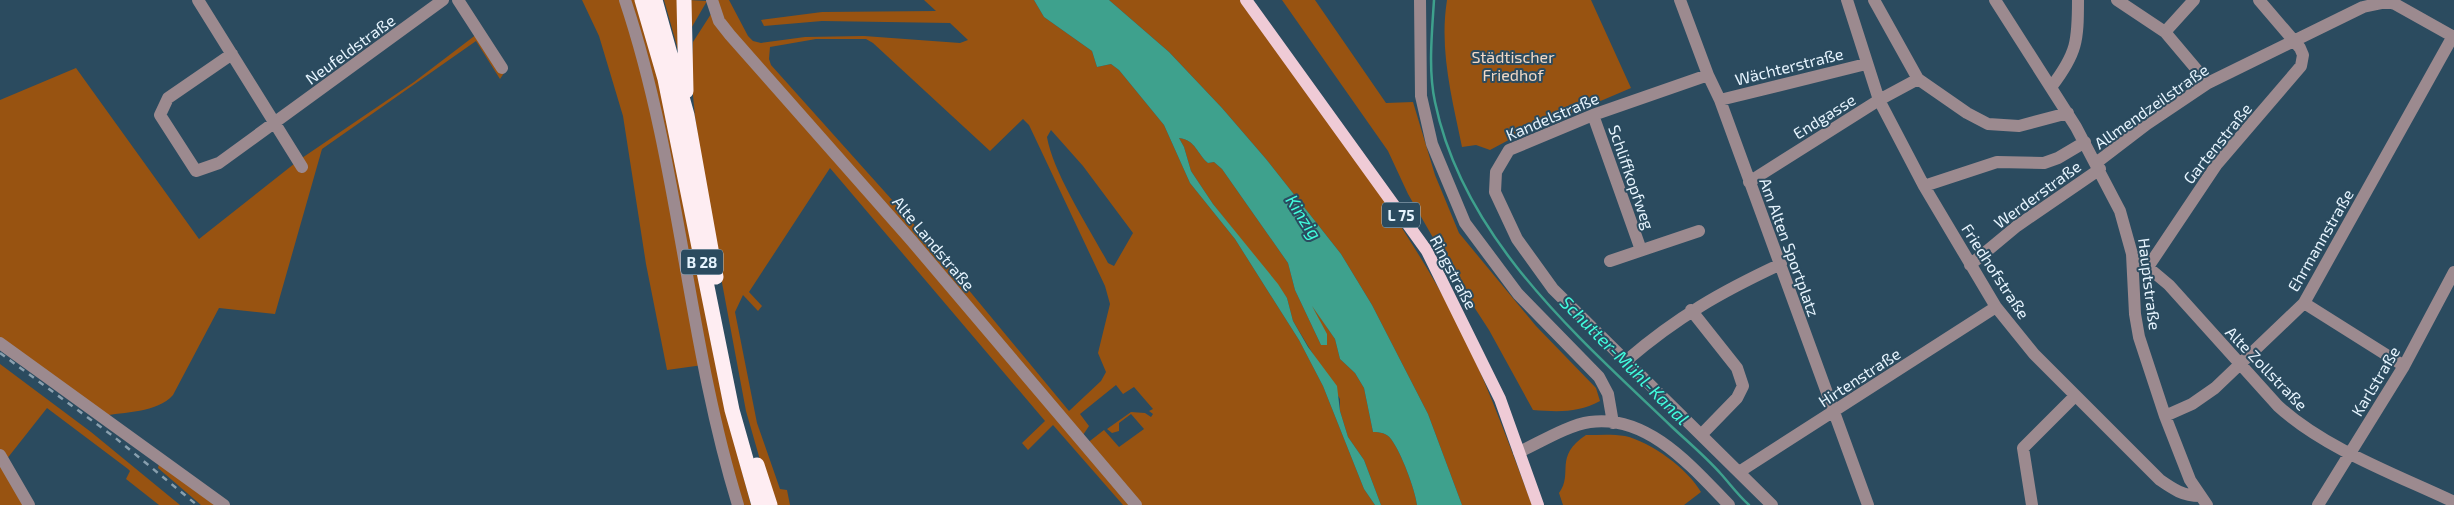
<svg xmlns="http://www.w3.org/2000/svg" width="2454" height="505" viewBox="0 0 2454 505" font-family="'Exo 2',sans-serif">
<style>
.green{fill:#985311;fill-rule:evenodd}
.water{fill:#3ea18d}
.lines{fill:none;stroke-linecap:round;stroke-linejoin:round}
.stream{stroke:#3ea18d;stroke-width:2.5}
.minor{stroke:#9c8a8f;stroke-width:12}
.major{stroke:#efcbd6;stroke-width:12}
.highway{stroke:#feedf2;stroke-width:15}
.rail{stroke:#889fae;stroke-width:2.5;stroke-dasharray:6 6;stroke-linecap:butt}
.labels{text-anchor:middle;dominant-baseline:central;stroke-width:4;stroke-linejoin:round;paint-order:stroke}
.shield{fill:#2b4b5f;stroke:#aec1ce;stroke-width:1}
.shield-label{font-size:15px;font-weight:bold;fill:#e6f4fe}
.street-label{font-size:16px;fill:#e6f4fe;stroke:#2b4b5f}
.park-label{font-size:16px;fill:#f2d9c6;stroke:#2b4b5f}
.water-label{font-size:18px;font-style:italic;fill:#41fddd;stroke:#2b4b5f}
</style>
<rect width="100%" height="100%" fill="#2b4b5f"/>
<path class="green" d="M582,0H635L656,64L723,401L751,505H739L703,365L667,370L646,264L623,116L599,36Z
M664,0H677L680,57Z
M688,0L707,1L689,32Z
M716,0H729L748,36L753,41L761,43L805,37L864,36L960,43L968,40L950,23L822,21L764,26L761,20L822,12L936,11L924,0H1034L1044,17L1092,51L1097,67L1111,64L1119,70L1164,125L1190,183L1235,239L1299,340L1323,386L1364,489L1375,505H1123L1053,425L1028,450L1022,443L1045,421L830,168L749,292L762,306L758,311L743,295L735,312L757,423L780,489L787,490L790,505H773L746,411L711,224L695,117L691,74L693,42L711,14ZM816,39H866L873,43L990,151L1023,119L1029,125L1105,286L1110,304L1098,353L1106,372L1101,381L1069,411L919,230L771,65L769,59L770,47ZM1051,130L1083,166L1133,233L1114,266L1108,263C1090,229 1053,173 1047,137ZM1116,385L1123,394L1134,387L1153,409L1149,411L1153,414L1151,417L1145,413L1131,412L1107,429L1112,433L1119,431V423L1131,414L1144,429L1119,447L1104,430L1086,444L1081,438L1089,426L1080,414Z
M1109,0H1240C1314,103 1394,204 1454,316C1485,377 1508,441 1532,505H1462L1428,414L1372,305L1341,254L1266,159L1222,108L1169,52Z
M1282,0H1315L1386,103L1413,102L1435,175L1459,233L1536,326L1596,388L1600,401C1578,413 1558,412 1533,410L1489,330L1463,290L1408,194L1388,151Z
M1447,0H1591L1631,88L1570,114L1535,126L1490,150L1476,145L1462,147C1452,98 1439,50 1447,0Z
M477,34L504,73L500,79L476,41L322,149L275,314L219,308L173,395C157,413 124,412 102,416L0,341V100L76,68L199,239L299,160L414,82Z
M1179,138C1196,140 1197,154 1208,163L1214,162L1222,169L1288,263L1295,290L1321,345L1309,301L1335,339L1340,359L1355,373L1364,388L1373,432C1380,432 1387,433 1391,439C1401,452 1415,489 1417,505H1381L1364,460L1348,437L1340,411V399L1293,321L1287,298L1213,204L1191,171L1184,147Z
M0,364L91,432L180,505H159L126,479L130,471L128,469L47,408L6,460L0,451Z
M1586,435C1599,435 1613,434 1625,436C1651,442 1688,469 1701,492L1684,505H1563L1559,493C1574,473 1553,457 1586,435Z
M160,459L221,505H201L158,468Z
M0,460L24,505H0Z"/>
<path class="water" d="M1034,0H1109L1169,52L1222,108L1266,159L1341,254L1372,305L1428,414L1462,505H1417C1415,489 1401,452 1391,439C1387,433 1380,432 1373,432L1364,388L1355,373L1340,359L1335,339L1312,306L1327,334V345H1321L1295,290L1288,263L1222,169L1214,162L1208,163C1197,154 1196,140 1179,138L1184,147L1191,171L1213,204L1278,284L1287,298L1293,321L1308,347L1337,386L1340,411L1348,437L1364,460L1381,505H1375L1364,489L1323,386L1299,340L1235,239L1190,183L1164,125L1119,70L1111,64L1097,67L1092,51L1044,17Z"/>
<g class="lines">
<path class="stream" d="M1434,0C1432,33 1428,70 1435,102C1463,238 1576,335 1672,427C1688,442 1706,457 1721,474C1730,484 1738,495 1749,505"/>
<path class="minor" d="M198,0L302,167
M458,0L502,68
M625,0C680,164 687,340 738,505
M712,0L719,21L730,35L911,240L1136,505
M1420,0L1421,96L1432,144L1465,223L1518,294L1599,377L1608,394L1613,423
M1680,0L1708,75L1720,100L1868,505
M1847,0L1879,100L1924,186L1996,307L2034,354L2160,480C2173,489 2183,496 2200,496
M1874,0L1918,79L1967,113L1988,124L2019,126L2068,113
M1995,0L2076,127L2120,211L2132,254L2135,314L2139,337L2165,416L2190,480L2207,505
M2117,0L2165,32L2208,83
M2165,32L2194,0
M232,54L168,98L160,115L196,171L219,163L443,0
M1708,75L1593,115L1509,150L1496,172L1495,192L1517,239L1553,289L1772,505
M2052,86C2077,53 2078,41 2078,0
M1720,100L1866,64
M1593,115L1641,250
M2096,163L2147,124L2208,83L2363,7L2387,2L2395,4L2454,37
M1749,182L1879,100L1918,79
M1924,186L1997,162L2044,163L2058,158L2085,142
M2132,254L2169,285L2278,406C2325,449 2397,475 2454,502
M1610,261L1699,231
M1970,265L2017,226L2100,169
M2148,267L2217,164L2301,66L2303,55L2300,48L2259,0
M2304,303L2404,366
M1691,310L1737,368L1743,386L1737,398L1702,434
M0,343L224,505
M1627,360C1677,317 1721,292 1781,264
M2165,416L2192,404L2215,388L2304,303L2453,36
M1519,452C1539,443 1568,425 1590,422C1648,414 1692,467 1729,505
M0,455L29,505
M1739,472L1996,307
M2032,505L2023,448L2075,396
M2318,505L2404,366L2454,272"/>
<path class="major" d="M1246,0L1427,251L1500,399L1538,505"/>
<path class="highway" d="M642,0L665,79L732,410L759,505
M655,0L687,115L716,277
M684,0L686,91
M757,465L770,505"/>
<path class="rail" d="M0,353L113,436L197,505"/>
</g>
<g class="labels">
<g class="shield">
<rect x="1382" y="202.5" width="38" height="25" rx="4"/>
<rect x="681" y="249.5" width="42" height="25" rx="4"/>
</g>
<g class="shield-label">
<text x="1401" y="215">L 75</text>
<text x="702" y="262">B 28</text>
</g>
<g class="street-label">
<text transform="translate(350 49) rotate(-36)">Neufeldstraße</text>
<text transform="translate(1789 66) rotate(-14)">Wächterstraße</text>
<text transform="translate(2151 106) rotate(-35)">Allmendzeilstraße</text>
<text transform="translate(1552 116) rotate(-23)">Kandelstraße</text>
<text transform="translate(1824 116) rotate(-32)">Endgasse</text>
<text transform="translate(2217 143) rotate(-51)">Gartenstraße</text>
<text transform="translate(1632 177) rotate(71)">Schliffkopfweg</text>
<text transform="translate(2037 194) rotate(-36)">Werderstraße</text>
<text transform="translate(2320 240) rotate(-60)">Ehrmannstraße</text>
<text transform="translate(934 243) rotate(50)">Alte Landstraße</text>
<text transform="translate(1790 247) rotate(70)">Am Alten Sportplatz</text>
<text transform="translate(1996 271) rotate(57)">Friedhofstraße</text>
<text transform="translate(1454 272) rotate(62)">Ringstraße</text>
<text transform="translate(2150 284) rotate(83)">Hauptstraße</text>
<text transform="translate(2267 368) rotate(46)">Alte Zollstraße</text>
<text transform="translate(1859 377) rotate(-33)">Hirtenstraße</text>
<text transform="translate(2375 381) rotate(-59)">Karlstraße</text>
</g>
<g class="park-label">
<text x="1513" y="56">Städtischer<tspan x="1513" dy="18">Friedhof</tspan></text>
</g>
<g class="water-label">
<text transform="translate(1304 217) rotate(57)">Kinzig</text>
<text transform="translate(1625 360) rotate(45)">Schutter-Mühl-Kanal</text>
</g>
</g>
</svg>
